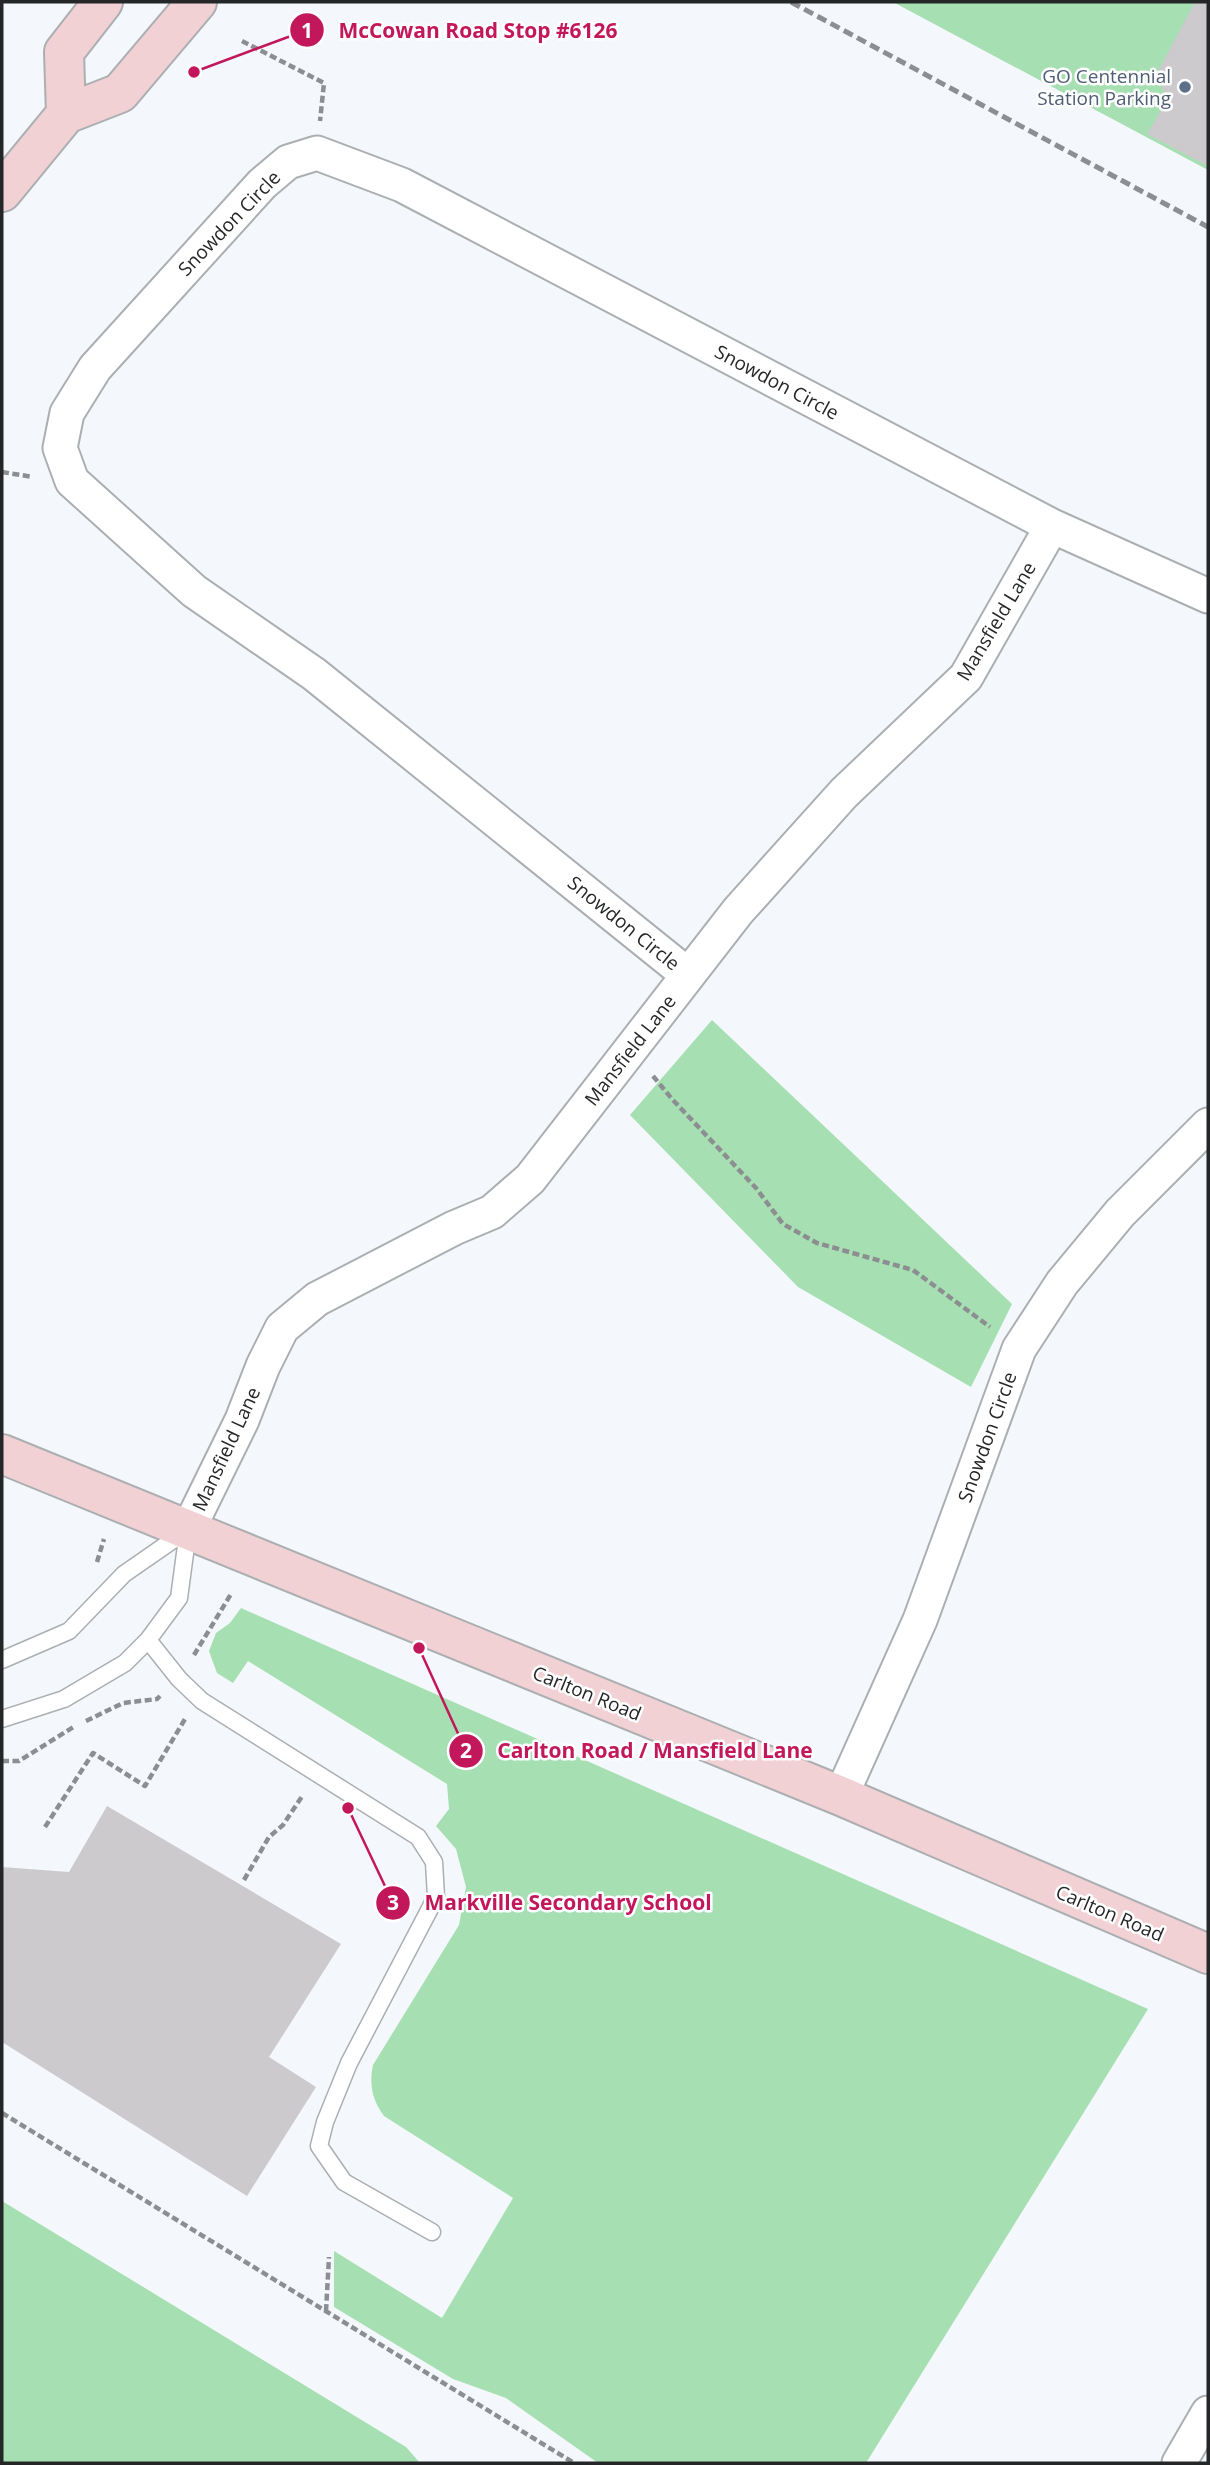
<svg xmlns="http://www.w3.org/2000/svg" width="1210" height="2465" viewBox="0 0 1210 2465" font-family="'Open Sans',sans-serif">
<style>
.green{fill:#a6dfb2}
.building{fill:#cdcace}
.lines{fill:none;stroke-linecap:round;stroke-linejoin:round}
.lane-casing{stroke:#acafb2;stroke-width:19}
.street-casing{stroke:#acafb2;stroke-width:37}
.secondary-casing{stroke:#acafb2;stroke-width:42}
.path{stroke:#8c8e91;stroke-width:4.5;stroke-dasharray:7 3.5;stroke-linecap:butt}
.lane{stroke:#fff;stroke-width:16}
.street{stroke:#fff;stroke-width:33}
.secondary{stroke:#f1d1d4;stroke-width:38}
.rail{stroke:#8c8e91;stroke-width:5;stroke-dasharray:10 5;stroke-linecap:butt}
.service-dot{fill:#5c6f8a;stroke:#fff;stroke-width:2.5}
.labels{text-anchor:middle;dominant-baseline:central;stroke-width:5;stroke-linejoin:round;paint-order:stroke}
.service-label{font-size:19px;fill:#4e5e75;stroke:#fff;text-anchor:end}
.street-label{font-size:19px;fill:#252628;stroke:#fff}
.leader{fill:none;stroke:#c2185b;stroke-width:2.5}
.callout-dot{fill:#c2185b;stroke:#fff;stroke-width:2.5}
.mark-label{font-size:21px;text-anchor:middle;font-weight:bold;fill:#fff}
.callout-label{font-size:21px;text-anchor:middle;font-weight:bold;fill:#c2185b;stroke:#fff;stroke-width:5;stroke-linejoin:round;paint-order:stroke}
</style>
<rect width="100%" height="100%" fill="#f4f7fb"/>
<path class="green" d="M893,2H1208V170Z
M712,1020L1012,1304L971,1387L798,1287L630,1115Z
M241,1608L1148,2009L866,2463H598L506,2398L453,2379L334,2307V2251L442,2318L513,2198L384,2116C372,2100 369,2084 373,2065L459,1925L466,1887L456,1849L436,1826L449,1809L447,1784L248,1661L233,1683L217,1673L209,1651L216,1633L230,1623Z
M2,2201L406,2447L420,2463H2Z"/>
<path class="building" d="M1195,2H1208V166L1147,134L1168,99L1156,75Z
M107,1806L341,1944L269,2057L316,2087L247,2196L2,2042V1867L69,1872Z"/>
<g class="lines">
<defs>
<path id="lane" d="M148,1640L179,1679L202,1701L418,1837L434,1862L436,1897L349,2063L325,2122L319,2146L344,2182L432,2232
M2,1660L69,1631L124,1574L186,1531
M2,1719L64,1699L125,1663L148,1640L179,1598L188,1531"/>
<path id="street" d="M688,975L314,674L194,591L72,481L60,448L67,413L95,368L262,184L288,162L317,153L402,185L1052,526L1208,596
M188,1530L242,1420L263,1366L282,1328L317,1299L454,1228L492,1212L530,1179L738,911L844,793L966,677L1052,526
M841,1796L920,1620L1019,1349L1062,1283L1120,1213L1208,1125
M1179,2463L1208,2413"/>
<path id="secondary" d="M66,114L64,52L103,2
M2,192L66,114L120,93L197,2
M2,1454L841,1796L1208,1954"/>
</defs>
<use href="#lane" class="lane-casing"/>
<use href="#street" class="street-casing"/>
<use href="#secondary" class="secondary-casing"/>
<path class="path" d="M242,41L324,83L320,121
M2,472L33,477
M653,1076L672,1099L756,1188L783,1224L817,1243L913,1270L990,1327
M97,1562L104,1539
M194,1655L231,1594
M86,1721L123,1703L157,1699L160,1696
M2,1761H19L75,1726
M45,1827L93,1753L145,1786L185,1719
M244,1880L269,1837L283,1825L303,1795
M2,2113L574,2463
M326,2311L329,2257"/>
<use href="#lane" class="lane"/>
<use href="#street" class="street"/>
<use href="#secondary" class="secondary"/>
<path class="rail" d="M791,2L1208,227"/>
</g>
<circle class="service-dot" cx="1185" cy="87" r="7"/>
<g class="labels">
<g class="service-label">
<text x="1171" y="76">GO Centennial<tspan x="1171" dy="22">Station Parking</tspan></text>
</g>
<g class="street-label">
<text transform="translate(229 223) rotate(-46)">Snowdon Circle</text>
<text transform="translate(777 382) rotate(28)">Snowdon Circle</text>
<text transform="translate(996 621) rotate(-59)">Mansfield Lane</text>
<text transform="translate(624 923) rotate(39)">Snowdon Circle</text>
<text transform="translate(630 1050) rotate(-52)">Mansfield Lane</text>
<text transform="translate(987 1437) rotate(-70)">Snowdon Circle</text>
<text transform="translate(226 1449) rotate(-65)">Mansfield Lane</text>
<text transform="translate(587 1693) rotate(22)">Carlton Road</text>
<text transform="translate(1110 1913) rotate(23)">Carlton Road</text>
</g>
</g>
<path class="leader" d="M194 72L307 30M419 1648L466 1751M348 1808L393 1903"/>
<g class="callout-dot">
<circle cx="194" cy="72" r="7"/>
<circle cx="419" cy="1648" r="7"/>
<circle cx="348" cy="1808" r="7"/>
<circle cx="307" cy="30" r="18"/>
<circle cx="466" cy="1751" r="18"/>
<circle cx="393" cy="1903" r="18"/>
</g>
<g class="mark-label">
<text x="307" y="38">1</text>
<text x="466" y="1758">2</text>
<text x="393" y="1910">3</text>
</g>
<g class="callout-label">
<text x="478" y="38">McCowan Road Stop #6126</text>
<text x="655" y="1758">Carlton Road / Mansfield Lane</text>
<text x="568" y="1910">Markville Secondary School</text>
</g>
<rect width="1210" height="2465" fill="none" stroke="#252628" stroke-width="7"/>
</svg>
